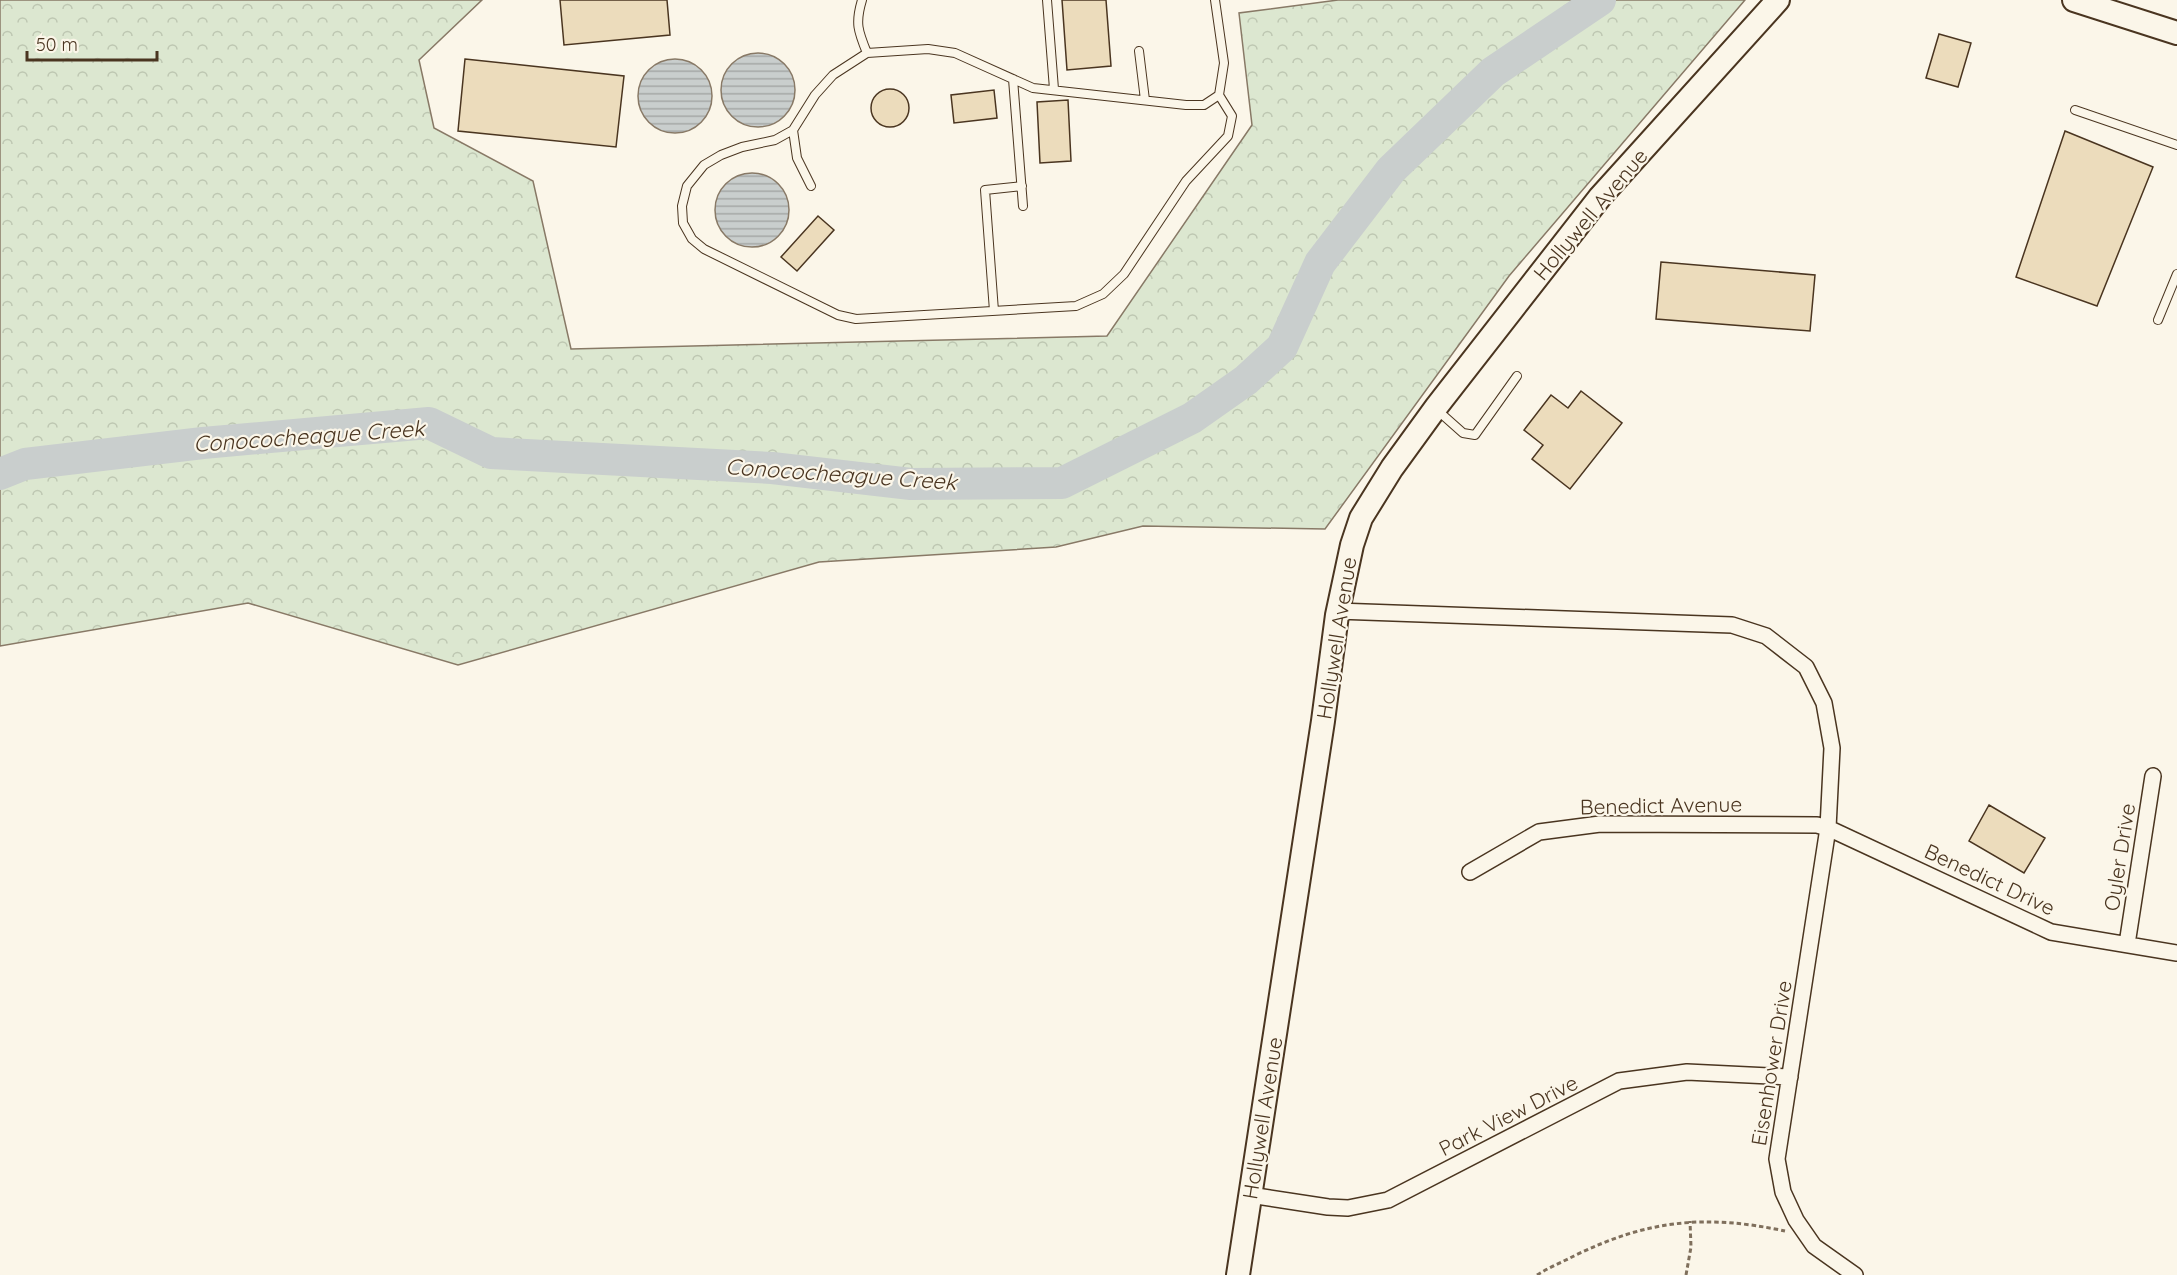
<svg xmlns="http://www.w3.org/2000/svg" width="2177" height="1275" viewBox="0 0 2177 1275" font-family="Quicksand,sans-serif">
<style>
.forest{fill:url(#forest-crowns);stroke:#887966;stroke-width:1.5}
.water{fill:url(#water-rules);stroke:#887966;stroke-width:1.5}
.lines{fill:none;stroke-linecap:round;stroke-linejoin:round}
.river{stroke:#c9cecd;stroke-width:32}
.building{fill:#ecdcbc;stroke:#4a3520;stroke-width:1.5}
.lane-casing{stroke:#4a3520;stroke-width:10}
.street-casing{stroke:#4a3520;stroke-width:18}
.secondary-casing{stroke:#4a3520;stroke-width:26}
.path{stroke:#7f6f5c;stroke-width:3;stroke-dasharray:4.5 3;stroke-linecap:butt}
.lane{stroke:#fbf6e9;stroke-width:8}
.street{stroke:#fbf6e9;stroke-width:15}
.secondary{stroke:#fbf6e9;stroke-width:22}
.labels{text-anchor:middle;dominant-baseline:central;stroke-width:4.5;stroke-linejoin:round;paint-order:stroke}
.street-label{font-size:21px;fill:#4a3520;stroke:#fbf6e9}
.water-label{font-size:22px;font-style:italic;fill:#4a3520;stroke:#fbf6e9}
</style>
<defs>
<pattern id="forest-crowns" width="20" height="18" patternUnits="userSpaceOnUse" patternTransform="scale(1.5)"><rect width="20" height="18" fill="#dce7d0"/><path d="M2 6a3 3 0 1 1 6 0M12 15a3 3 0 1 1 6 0" fill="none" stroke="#bec7b2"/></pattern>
<pattern id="water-rules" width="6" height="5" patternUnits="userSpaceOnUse" patternTransform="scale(1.5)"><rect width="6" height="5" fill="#c9cecd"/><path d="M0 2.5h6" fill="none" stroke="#a5a8a6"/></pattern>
</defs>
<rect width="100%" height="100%" fill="#fbf6e9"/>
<path class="forest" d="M0,0H482L419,60L434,128L533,181L571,349L1107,336L1252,125L1239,13L1338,0H1745L1509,276L1325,529L1143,526L1056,547L819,562L458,665L248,603L0,646Z"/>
<path class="water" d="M721 90a37 37 0 1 1 74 0a37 37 0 1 1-74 0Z
M638 96a37 37 0 1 1 74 0a37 37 0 1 1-74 0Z
M715 210a37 37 0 1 1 74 0a37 37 0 1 1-74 0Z"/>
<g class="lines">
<path class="river" d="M0,474L25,464L203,443L429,423L491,453L772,468L911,484L1062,483L1192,418L1246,380L1282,347L1320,263L1391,170L1493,72L1600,0"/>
</g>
<path class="building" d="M560,0H667L670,35L564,45Z
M1062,0H1106L1111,66L1067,70Z
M1939,34L1971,43L1958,87L1926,78Z
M465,59L624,76L616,147L458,131Z
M871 108a19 19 0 1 1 38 0a19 19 0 1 1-38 0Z
M994,90L997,118L954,123L951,95Z
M1068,100L1071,161L1040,163L1037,102Z
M2065,131L2153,167L2097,306L2016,277Z
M818,216L834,230L797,271L781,257Z
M1661,262L1815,275L1810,331L1656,319Z
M1581,391L1622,423L1570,489L1532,459L1543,445L1524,430L1551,395L1568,408Z
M1989,805L2045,838L2024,873L1969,841Z"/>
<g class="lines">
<defs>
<path id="lane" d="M862,0C855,23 858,31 867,53
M1047,0L1054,89
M1215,0L1224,63L1219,95L1232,116L1228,136L1186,181L1124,274L1103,294L1076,306L856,319L838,315L704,249L692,239L683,223L682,206L687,186L704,165L721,155L742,147L775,140L793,130L815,95L833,75L867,53L928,49L955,53L1033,88L1186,105H1204L1219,95
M1139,51L1145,100
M1013,79L1023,206
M2075,110L2177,145
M793,130L797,158L811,186
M994,311L985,190L1022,186
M2158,320L2177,274
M1436,409L1463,433L1475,435L1517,376"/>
<path id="street" d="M1337,611L1732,625L1766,636L1806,667L1824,703L1832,748L1828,828L1777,1159L1783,1192L1796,1220L1814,1246L1855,1275
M1470,872L1539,832L1600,824L1817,825L1828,828L2051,932L2177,953
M2127,944L2153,776
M1250,1195L1328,1207L1348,1208L1388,1200L1619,1081L1687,1072L1790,1077"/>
<path id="secondary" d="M2074,0L2177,33
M1238,1275L1323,721L1337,615L1352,545L1361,518L1392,468L1437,406L1600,197L1778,0"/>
</defs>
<use href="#lane" class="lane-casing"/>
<use href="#street" class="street-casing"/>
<use href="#secondary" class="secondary-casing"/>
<path class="path" d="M1537,1275C1548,1268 1562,1262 1574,1256C1647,1220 1705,1214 1785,1231
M1686,1275L1691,1247L1690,1221"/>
<use href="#lane" class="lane"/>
<use href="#street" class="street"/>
<use href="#secondary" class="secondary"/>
</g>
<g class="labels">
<g class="street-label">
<text transform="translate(1590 214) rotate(-50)">Hollywell Avenue</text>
<text transform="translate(1336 638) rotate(-81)">Hollywell Avenue</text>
<text transform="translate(1661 805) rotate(-1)">Benedict Avenue</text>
<text transform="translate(2119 857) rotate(-81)">Oyler Drive</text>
<text transform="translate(1990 879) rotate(25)">Benedict Drive</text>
<text transform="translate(1771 1063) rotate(-81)">Eisenhower Drive</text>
<text transform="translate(1508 1115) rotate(-27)">Park View Drive</text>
<text transform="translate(1262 1118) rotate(-81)">Hollywell Avenue</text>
</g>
<g class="water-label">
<text transform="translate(309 436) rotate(-4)">Conococheague Creek</text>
<text transform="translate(841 474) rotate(4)">Conococheague Creek</text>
</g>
</g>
<path d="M27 51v9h130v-9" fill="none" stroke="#4a3520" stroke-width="3"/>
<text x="36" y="51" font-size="18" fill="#4a3520" stroke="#fbf6e9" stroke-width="4.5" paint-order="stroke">50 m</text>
</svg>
